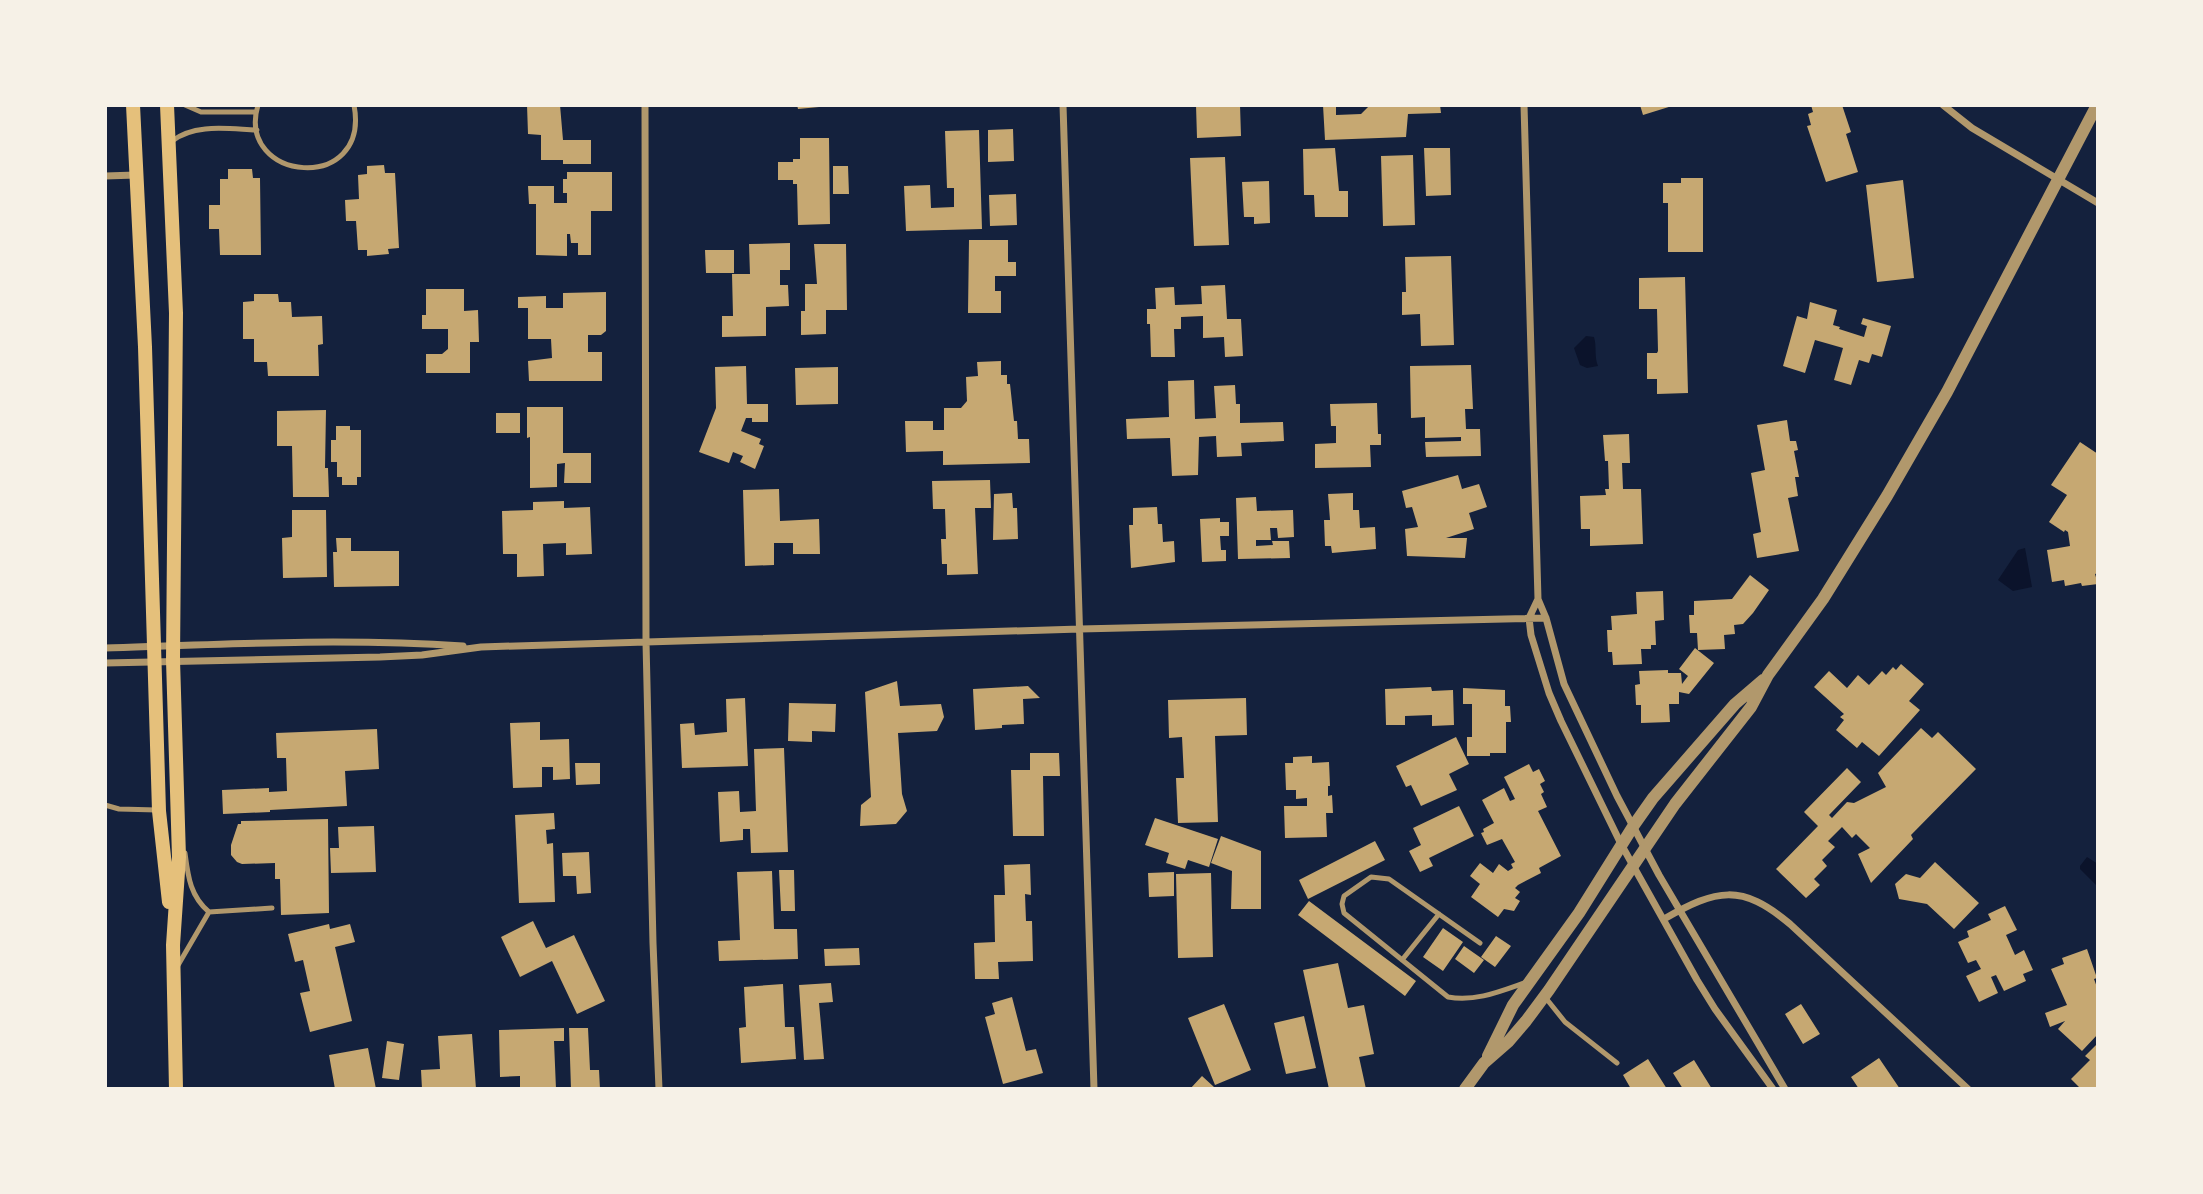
<svg xmlns="http://www.w3.org/2000/svg" width="2203" height="1194" viewBox="0 0 2203 1194" font-family="Overpass,sans-serif">
<style>
.water{fill:#0b132b}
.building{fill:#c6a872}
.lines{fill:none;stroke-linecap:round;stroke-linejoin:round}
.service{stroke:#b1986c;stroke-width:5}
.minor{stroke:#b1986c;stroke-width:7}
.tertiary{stroke:#b1986c;stroke-width:12}
.secondary{stroke:#e5c07b;stroke-width:14}
</style>
<rect width="100%" height="100%" fill="#14213d"/>
<path class="water" d="M1586,336L1594,337C1597,347 1594,356 1598,366L1587,368L1580,365L1574,348Z
M2025,548L2032,587L2013,591L1998,580L2018,550Z
M2087,857L2098,864V887L2080,869V866Z"/>
<path class="building" d="M527,105H560L563,140H591V164H563V160H541V135L528,134Z
M797,105H819V107L798,109Z
M1196,105H1240L1241,136L1197,138Z
M1323,105H1336V115L1361,114L1370,105H1440L1441,113L1408,114L1406,137L1325,140Z
M1640,105H1672V106L1643,115Z
M1811,105H1842L1851,132L1846,134L1858,172L1826,182L1807,126L1811,125L1808,114L1813,112Z
M1013,129L1014,161L988,162V130Z
M979,130L982,229L906,231L904,186L930,185L931,208L954,207V188H947L945,131Z
M800,138H829L830,224L798,225L797,184H793V180H778V162H793V159H800Z
M1335,148L1339,191H1348V217H1315L1314,195H1304L1303,149Z
M1424,148H1450L1451,195L1426,196Z
M1413,155L1415,225L1383,226L1381,156Z
M1225,157L1229,245L1194,246L1190,158Z
M384,165L385,173H395L399,248L388,249L389,254L367,256V250H358L356,221H346L345,200L359,199L358,175L367,174V166Z
M833,166H848L849,194H833Z
M228,169H252L253,178H260L261,255H220L219,229H209V205H220V179H228Z
M567,172H612V211H591V255H578V243H571L570,234H567V256L536,255V204H529L528,186H554V203H567V193H563V179H567Z
M1681,178H1703V252H1668V203H1663V183H1681Z
M1903,180L1914,278L1877,282L1866,185Z
M1269,181L1270,223L1254,224V217H1244L1242,182Z
M1016,194L1017,225L990,226L989,195Z
M969,240H1008V262H1016V276H995V291H1001V313H968Z
M790,243V270H780V285H788L789,306L766,307V336L722,337V316H733L732,274H750L749,244Z
M814,244H846L847,310H826V334L801,335V311H805V284H817Z
M705,250H734V273H706Z
M1451,256L1454,345L1421,346L1420,314L1402,315V292H1406L1405,257Z
M1685,277L1688,393L1657,394V379H1647V353H1657L1658,351L1657,309H1639V278Z
M1225,285L1227,319H1241L1243,356L1225,357L1224,337L1203,338V316L1181,317V329H1174L1175,357H1151L1150,324H1147V309H1156L1155,288L1174,287L1175,305L1202,304L1201,286Z
M426,289H464V311L478,310L479,342H470V373H426V354H442L448,349V329H422V315H426Z
M606,292V331L601,335H588V352H602V381H529L528,361L552,358L551,339H528V308H518V297L546,296V308H563V293Z
M254,294H278L279,302H291L292,317L322,316L323,344L318,345L319,376H268L267,362H254V339H243V302L254,301Z
M1810,302L1837,310L1833,325L1840,327L1839,329L1864,337L1867,326L1861,324L1863,318L1891,326L1882,357L1872,354L1869,363L1859,360L1851,385L1834,380L1843,348L1815,340L1805,373L1783,366L1797,316L1807,319Z
M1001,361V375H1007V384H1010L1014,421H1017L1018,439H1029L1030,463L943,465V451L906,452L905,421H933V430H944V408H961L967,401L966,377L978,376L977,362Z
M1471,365L1473,409H1465L1466,429H1480L1481,456L1426,457L1425,442L1461,441V437L1425,438V417L1411,418L1410,366Z
M746,366L747,404H768V422H752V418H746L741,431L761,439L759,444L764,446L755,469L740,462L743,456L733,452L729,463L699,452L716,408L715,367Z
M838,367V404L796,405L795,368Z
M1194,380L1195,419L1216,418L1214,386L1235,385L1236,404H1240V423L1283,422L1284,441L1241,443L1242,456L1217,457L1216,436L1199,437L1198,475L1172,476L1170,438L1127,439L1126,419L1169,417L1168,381Z
M1377,403L1378,434H1381V445H1370L1371,467L1315,468V444L1336,443V426H1331L1330,404Z
M527,407H563V453H591V483H564L565,463L557,464V487L530,488V437L527,438Z
M326,410L325,468H328L329,497H293L292,446H277V411Z
M496,413H520V433H496Z
M1787,420L1790,441H1796L1798,450L1794,451L1799,477H1795L1798,496L1788,498L1799,551L1757,558L1753,534L1761,532L1751,473L1765,470L1757,425Z
M336,426H350V430H361V477H357V485H342V477H337V462H331V440H336Z
M1629,434L1630,463H1622L1623,489H1641L1643,544L1590,546V529H1581L1580,496L1606,495L1605,489H1609L1608,461H1605L1603,435Z
M2080,442L2098,454V573L2095,574L2098,584L2082,586L2081,583L2065,586L2064,580L2052,582L2047,550L2070,546L2068,532L2065,530L2064,532L2049,522L2067,495L2051,485Z
M1458,475L1462,489L1479,484L1487,507L1469,513L1474,529L1446,538H1467L1465,558L1407,556L1405,529L1418,527L1412,507L1406,508L1402,491Z
M990,480L991,508H975L978,574L947,575V564H942L941,539H946L945,509H933L932,481Z
M779,489L780,521L819,519L820,554H793V543H774V565L745,566L743,490Z
M1012,493L1013,508H1017L1018,539L993,540L994,494Z
M1353,493V510H1359L1360,528L1375,527L1376,549L1332,553L1331,546H1325L1324,520H1330L1328,494Z
M1256,497L1257,511L1293,510L1294,537L1278,538L1277,528H1270L1271,540H1256V546L1273,545L1272,541H1289L1290,558L1238,559L1236,498Z
M564,501V508L590,507L592,554L566,555V543L543,544L544,576L517,577V554H503L502,511L533,510V502Z
M1157,507L1158,524H1162L1163,542L1174,541L1175,562L1131,568L1129,525H1133V508Z
M292,510H326L327,577L283,578L282,538L292,537Z
M1220,518V522H1229V536H1220L1221,550H1226V561L1202,562L1200,519Z
M336,538H351V551H399V586L334,587L333,552H337Z
M1750,575L1769,590L1753,613L1743,624L1734,625L1735,634L1724,635L1725,649L1698,650L1697,633H1690L1689,615H1694V601L1732,599Z
M1663,591L1664,620L1655,621L1656,645H1651V649H1641L1642,664L1613,665L1612,652H1608L1607,630H1612L1611,616L1637,614L1636,592Z
M1695,648L1714,663L1689,694L1679,692V704H1669L1670,722L1641,723V705H1636L1635,685L1640,684L1639,671L1668,670V673H1681L1682,684L1688,676L1679,669Z
M1901,664L1924,684L1909,701L1920,710L1879,756L1862,742L1857,748L1836,730L1844,720L1840,717L1844,714L1814,687L1829,671L1847,688L1858,675L1869,685L1882,671L1886,675L1893,667L1896,670Z
M897,681L900,706L941,704L944,717L937,731L898,733L902,794L907,811L896,824L860,826L861,805L871,797L865,692Z
M1028,686L1040,698L1023,699L1024,724L1002,725V728L975,730L973,689Z
M1431,687L1432,691L1453,690L1454,725L1432,726V715L1405,716V725H1386L1385,689Z
M1463,688L1505,690V706H1510L1511,722H1506V753H1490V756H1467V737H1472V704H1463Z
M745,698L748,766L682,768L680,724L694,723L695,735L727,732L726,699Z
M1246,698L1247,735L1215,736L1218,822L1178,823L1176,778H1184L1182,737L1169,738L1168,700Z
M789,703L836,704L835,732L812,731V742L788,741Z
M540,722V740L569,739L570,779L553,780V767H542V787L513,788L510,723Z
M1921,728L1932,738L1938,732L1976,769L1911,835L1913,839L1871,883L1858,854L1870,848L1856,834L1852,838L1842,827L1828,841L1835,847L1822,860L1827,866L1814,879L1820,885L1806,898L1776,869L1818,826L1804,812L1847,768L1861,782L1829,815L1832,818L1847,802L1854,803L1886,787L1878,773Z
M377,729L379,769L345,771L347,806L270,810V812L223,814L222,790L269,788V792L287,791L286,758H277L276,733Z
M1456,737L1469,764L1449,774L1457,790L1421,806L1411,785L1406,787L1396,766Z
M784,748L788,852L751,853L750,829H743V840L720,842L718,792L739,791L740,812L756,811L754,749Z
M1030,753H1059L1060,776H1043L1044,836H1013L1011,770H1030Z
M1312,756V763L1329,762L1330,786H1328V796L1332,795L1333,813H1326L1327,837L1285,838L1284,806H1307V798L1296,799V790H1286L1285,763H1293V757Z
M575,763H600V784L576,785Z
M1529,764L1533,772L1539,769L1545,781L1540,784L1544,792L1541,794L1547,807L1538,811L1561,856L1539,868L1541,873L1518,885L1515,888L1520,892L1515,898L1520,901L1514,911L1504,909L1498,917L1471,897L1480,884L1470,876L1480,863L1493,873L1499,864L1508,871L1513,868L1511,864L1515,862L1502,839L1487,845L1481,833L1484,832L1483,829L1494,823L1482,800L1504,788L1510,801L1515,799L1504,777Z
M1459,806L1474,836L1429,858L1433,866L1420,872L1409,851L1421,845L1413,828Z
M554,813L555,829L546,830L547,844L553,843L555,902L519,903L515,815Z
M1155,818L1218,839L1209,867L1188,860L1185,869L1166,863L1169,853L1145,845Z
M328,819L329,913L281,915L280,879H275V863L242,864L237,862L231,855V845L238,824H241V821Z
M374,826L376,872L331,873L330,848H339L338,827Z
M1221,836L1261,851V909H1231L1232,871L1211,863Z
M1375,841L1385,860L1308,899L1299,880Z
M589,852L591,893L577,894L576,876H563L562,853Z
M1935,862L1979,903L1954,929L1927,904L1899,899L1895,884L1906,874L1920,878Z
M1030,864L1031,895L1025,894L1026,921H1032L1033,961L998,962L999,979H975L974,943L995,942L994,895H1005L1004,865Z
M779,870H794L795,911H781Z
M772,871L774,929H797L798,959L719,961L718,941L740,940L737,872Z
M1174,872V896L1149,897L1148,873Z
M1211,873L1213,957L1178,958L1176,874Z
M1309,901L1416,981L1405,996L1298,915Z
M2005,906L2017,930L2006,935L2015,955L2024,950L2033,970L2023,974L2026,981L2004,991L1996,975L1991,977L1998,993L1979,1002L1966,976L1981,969L1976,960L1968,963L1958,942L1969,937L1967,931L1991,920L1988,914Z
M533,921L546,948L574,935L605,1001L577,1014L552,961L520,977L501,937Z
M329,924L330,929L350,924L355,942L335,947L352,1021L310,1032L300,993L310,991L303,960L295,962L288,934Z
M1443,928L1463,942L1443,971L1423,957Z
M1496,936L1511,946L1495,967L1481,957Z
M1464,946L1484,960L1474,973L1455,959Z
M859,948L860,965L825,966L824,949Z
M2087,949L2097,978L2094,979L2098,990L2096,991L2098,993V1034L2082,1051L2058,1029L2065,1021L2050,1027L2045,1013L2067,1005L2051,969L2064,964L2062,958Z
M1338,963L1348,1008L1364,1005L1374,1054L1359,1057L1366,1089H1329L1303,970Z
M831,983L833,1002L819,1003L824,1059L804,1060L799,985Z
M783,984L785,1027H794L796,1059L741,1063L739,1028L746,1027L744,987Z
M1012,997L1026,1051L1036,1049L1043,1073L1003,1084L985,1017L995,1014L992,1003Z
M1224,1004L1251,1070L1215,1085L1188,1018Z
M1801,1004L1820,1034L1803,1044L1785,1014Z
M1304,1016L1316,1068L1286,1074L1274,1023Z
M564,1028V1041H554L556,1089H520V1076L500,1077L499,1030Z
M569,1028H588L590,1070H599L600,1089H571Z
M472,1034L476,1089H422L421,1070L440,1069L438,1036Z
M387,1041L404,1044L399,1080L382,1078Z
M2098,1043V1089H2081L2071,1079L2090,1060L2085,1056Z
M368,1048L376,1089H335L329,1055Z
M1879,1058L1900,1089H1859L1851,1077Z
M1648,1059L1667,1089H1631L1623,1075Z
M1694,1060L1712,1089H1683L1673,1073Z
M1202,1076L1214,1087L1213,1089H1190Z"/>
<g class="lines">
<path class="service" d="M185,105L201,112H256
M258,105C235,182 371,195 354,105
M172,141C195,123 229,129 257,130
M105,805L119,809L157,810
M185,853C188,876 190,896 209,912L272,908
M1480,943L1389,879L1371,877L1344,896L1342,904L1344,913L1448,997C1476,1002 1501,991 1527,982
M1402,960L1439,914
M177,967L209,912
M1545,997L1565,1022L1617,1063"/>
<path class="minor" d="M645,105L646,642L653,943L659,1089
M1063,105L1094,1089
M1524,105L1538,599L1546,618L1564,684L1617,796L1659,875L1785,1089
M1943,105L1972,128L2098,203
M105,176L136,175
M1538,599L1529,618L1531,635L1549,693L1561,721L1621,844L1697,980L1715,1009L1773,1089
M105,648C224,644 344,638 463,646
M105,663L380,657L422,655L481,647L646,642L1080,629L1546,618
M1664,919C1717,889 1741,883 1790,924L1968,1089"/>
<path class="tertiary" d="M1488,1056L1513,1005L1579,913L1634,825L1653,798L1735,704L1763,680
M1465,1089L1484,1063L1508,1042L1526,1021L1549,990L1675,804L1751,707L1768,675L1823,599L1887,496L1947,392L2097,105"/>
<path class="secondary" d="M133,105L145,347L159,811L169,902
M167,105L176,313L173,660L179,857L173,945L176,1089"/>
</g>
<rect width="2203" height="1194" fill="none" stroke="#f6f1e7" stroke-width="214"/>
</svg>
